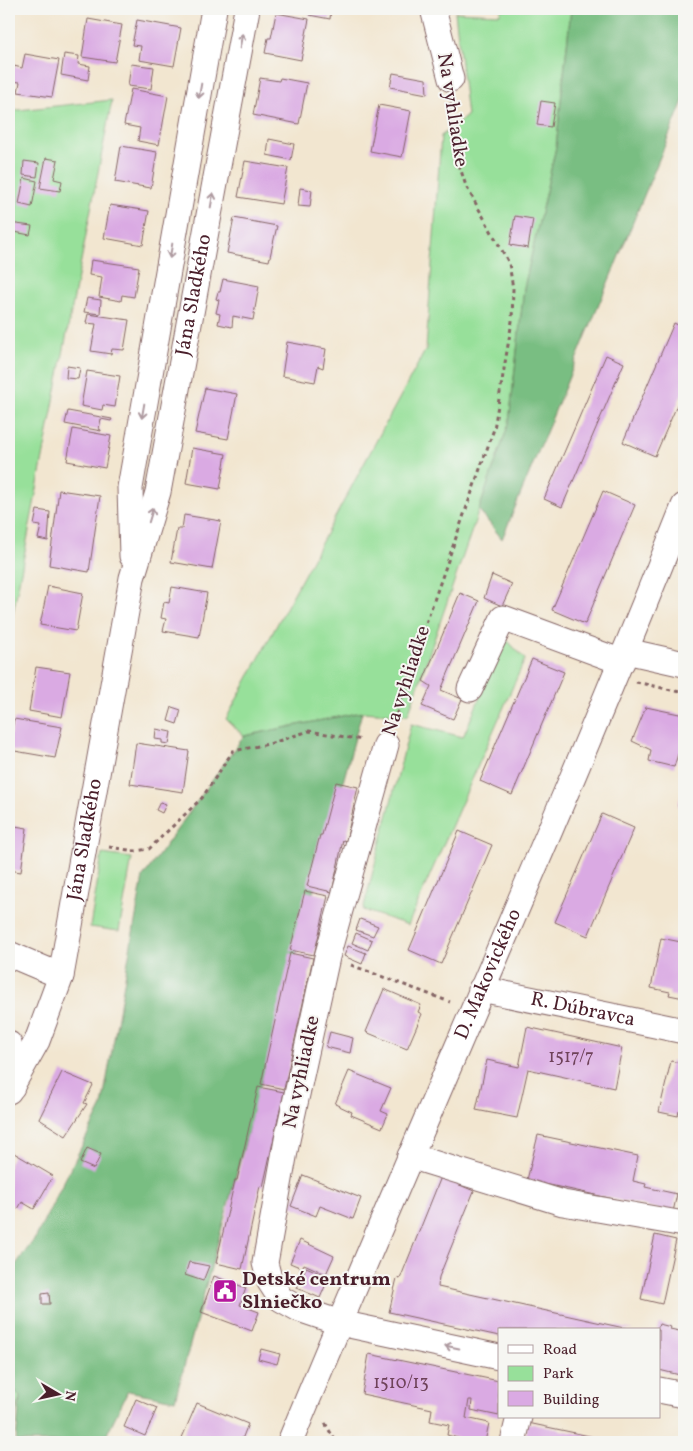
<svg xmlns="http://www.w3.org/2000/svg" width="693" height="1451" viewBox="0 0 693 1451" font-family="Vollkorn,serif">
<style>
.green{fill:#97e09a;stroke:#708062}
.forest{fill:#79be82;stroke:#626e56}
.building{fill:#daaae3}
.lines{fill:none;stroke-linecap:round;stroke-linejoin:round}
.minor-casing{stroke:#856565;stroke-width:27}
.path{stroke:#856565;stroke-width:3;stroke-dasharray:4 4;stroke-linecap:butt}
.minor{stroke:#fff;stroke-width:25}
.oneway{stroke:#ae9aa0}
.labels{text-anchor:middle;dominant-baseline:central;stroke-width:4;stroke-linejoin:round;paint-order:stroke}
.number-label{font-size:18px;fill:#6e4259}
.street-label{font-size:20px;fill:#4a1f2b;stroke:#f6f6f2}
.poi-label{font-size:20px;font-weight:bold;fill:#4a1f2b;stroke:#f6f6f2;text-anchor:start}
</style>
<rect width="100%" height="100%" fill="#f6f6f2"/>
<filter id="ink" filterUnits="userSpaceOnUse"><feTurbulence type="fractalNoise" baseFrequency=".02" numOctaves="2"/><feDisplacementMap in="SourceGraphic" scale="10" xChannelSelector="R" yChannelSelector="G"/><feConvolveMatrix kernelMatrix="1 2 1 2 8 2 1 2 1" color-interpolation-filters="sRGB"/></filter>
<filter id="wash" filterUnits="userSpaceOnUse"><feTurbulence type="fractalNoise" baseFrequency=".0096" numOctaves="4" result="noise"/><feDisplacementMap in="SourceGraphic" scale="20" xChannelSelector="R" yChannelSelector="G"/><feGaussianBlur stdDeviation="1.12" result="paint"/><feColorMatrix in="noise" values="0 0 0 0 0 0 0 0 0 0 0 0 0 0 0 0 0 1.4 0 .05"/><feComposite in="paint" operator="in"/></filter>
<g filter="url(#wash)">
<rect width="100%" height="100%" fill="#f2e6d0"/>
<path class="green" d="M501,9H571L556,147L524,288L509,423L408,715L362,712L244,736L226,719L426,349L441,136L467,116L455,12L500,14Z
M112,100L9,634V111Z
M505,638L525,659L408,925L363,910L411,724L463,737Z
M102,854L132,858L119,931L90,927Z
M9,1382L20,1397L9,1438Z"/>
<path class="forest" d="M571,9H684V99L502,539L479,510L509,423L524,288L556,147Z
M362,712L175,1400L128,1391L103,1442H16L20,1397L9,1382V1274L36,1237L102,1106L143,877L244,736Z"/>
<g id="blocks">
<path class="building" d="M310,9H331L330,19L309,15Z
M276,13L309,19L301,60L265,53L268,38H271Z
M88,19L122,25L115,62L82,57Z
M137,20L181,28L174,66L139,60L141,46L132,45Z
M25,54L59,60L52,97L18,92L20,82L12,81L14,66L22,68Z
M64,54L79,56L78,64L90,66L88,80L61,75Z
M131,64L154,67L151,89L128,86Z
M393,73L426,79L427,94L390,87Z
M260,78L279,81L280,78L307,83L299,124L253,115Z
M131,89L168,96L159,145L138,141L140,128L124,125Z
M541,101L555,103L551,127L537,125Z
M379,105L411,111L402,157L370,151Z
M269,139L294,144L291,160L267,155Z
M121,146L157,152L151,188L115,182Z
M46,158L58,160L54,179L62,181L60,191L40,188Z
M24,161L39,163L37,177L23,175Z
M245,161L288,168L281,204L238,197Z
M24,178L37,181L32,207L19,204Z
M300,188L312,190L310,207L298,206Z
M110,205L149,211L143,245L104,238Z
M515,216L533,219L528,248L510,245Z
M234,218L277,226L269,261L227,253Z
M9,223L32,226L30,235L9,231Z
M91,260L139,267L134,297L122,295L121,301L99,297L102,277L89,275Z
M223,279L259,286L253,320L233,316L232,327L218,324L220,314L216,313L219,300L216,299L218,292H220Z
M87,298L101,300L100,314L84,312Z
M88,314L129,320L124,350L112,349L111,354L91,351L96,324L86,323Z
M674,323L684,328V389L655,456L623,442Z
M287,342L326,349L323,368L318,366L315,382L282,376Z
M606,355L624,363L562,507L544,499Z
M67,366L80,368L78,379L66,378Z
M87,371L120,376L115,407L103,405L102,410L81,406Z
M205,388L237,394L228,439L195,433Z
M68,411L112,419L111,421L101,419L99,429L101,430V431L65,424Z
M73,429L111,436L105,468L67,461Z
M192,448L226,454L220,489L186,483Z
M59,490L100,496L89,572L49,565Z
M603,491L635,505L585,624L552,610Z
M37,510L50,512L48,541L38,539L41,526L34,525Z
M184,515L221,521L212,569L171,562L177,529H182Z
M492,575L512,584L502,606L484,598Z
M48,586L83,593L76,631L40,625Z
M172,587L207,593L199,637L163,631L166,619L161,618L164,602L169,603Z
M460,593L479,601L441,690L462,699L453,719L422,706L431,686L423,681Z
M532,659L564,672L512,795L480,781Z
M36,667L70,672L62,717L29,711Z
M172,707L181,710L177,724L168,721Z
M646,707L684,715V755L678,754L674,767L649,761L651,750L632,741Z
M14,719L62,727L55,758L9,750V735H11Z
M156,729L171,732L169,744L162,743V740L155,739Z
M136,743L189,751L183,792L130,784Z
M336,782L358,787L346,841L343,840L332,892L307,886L320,835H322Z
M682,791H684V807L678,806Z
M160,802L166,804L162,813L156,810Z
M602,814L634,828L588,936L555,922Z
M9,825L27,828L21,872L9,870Z
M459,831L492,845L441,964L409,950Z
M305,891L328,896L314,955L290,950Z
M360,919L378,926L373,936L356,930Z
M356,933L372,940L368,950L352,943Z
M661,938L681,942L680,945L684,946V998L669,995L670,992L651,988Z
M348,946L366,953L362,964L344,956Z
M290,953L313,958L284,1089L261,1084Z
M384,989L421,1005L418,1012L422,1014L407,1049L366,1032Z
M527,1027L622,1048L614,1088L528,1069L517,1118L476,1110L487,1060L519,1067Z
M330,1032L353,1038L350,1053L326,1047Z
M671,1061L684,1064V1112L679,1111L678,1116L659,1112Z
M349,1071L391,1088L381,1111L388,1114L382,1128L351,1115L352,1112L335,1104Z
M62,1072L93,1085L84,1103L87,1104L66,1136L39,1119Z
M258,1087L284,1092L263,1187L260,1186L242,1269L216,1263L235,1180H237Z
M538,1135L638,1156L633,1181L646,1184L645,1187L677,1194L673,1212L527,1180Z
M87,1148L101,1154L94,1169L80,1163Z
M14,1153L53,1176L34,1209L22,1202L18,1209L9,1203V1163Z
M303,1175L361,1198L353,1219L320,1206L316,1216L291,1206Z
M441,1177L474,1191L439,1277L438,1287L633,1330H499V1336L389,1312L397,1278L400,1279Z
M655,1235L676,1240L662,1304L641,1299Z
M300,1240L334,1256L326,1274L304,1264L302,1268L290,1263Z
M189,1262L209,1266L203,1281L185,1275Z
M306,1267L329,1277L320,1298L297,1288Z
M214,1276L246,1288L240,1305L259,1312L252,1331L201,1312Z
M49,1293L50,1304H42V1294Z
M659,1324L671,1327L670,1329L684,1332V1376L659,1370V1330H657Z
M261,1349L280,1354L277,1364L258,1359Z
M369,1354L499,1381V1416L471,1410L472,1400H469L466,1418L489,1423L485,1442H461V1439L447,1435L449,1425L430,1421L432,1409L362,1394Z
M136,1399L157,1408L145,1436L124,1427Z
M197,1403L248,1424L241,1442H188L181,1440Z
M528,1423L613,1441L612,1442H525Z"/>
</g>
</g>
<g filter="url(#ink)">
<use href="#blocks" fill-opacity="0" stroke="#856565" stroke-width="1"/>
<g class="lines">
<defs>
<g id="minor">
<path d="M433,9L451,79"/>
<path d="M132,556L130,488L214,9"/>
<path d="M626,651L684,664"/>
<path d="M470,689L503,618L622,662"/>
<path d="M386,745L327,957L287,1140L265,1263L270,1282L281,1299L299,1309L340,1323L499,1357"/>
<path d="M9,954L61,976"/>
<path id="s1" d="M481,989L684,1031"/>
<path d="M9,1044L12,1087"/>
<path id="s2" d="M9,1091L37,1041L61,976L132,578L158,492L247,9"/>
<path d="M410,1156L563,1203L684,1224"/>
<path d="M659,1390L684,1395"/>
<path id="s3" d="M290,1442C419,1129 559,820 684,506"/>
<path d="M513,1442L519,1417"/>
</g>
</defs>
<use href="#minor" class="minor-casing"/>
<path class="path" d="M636,682L684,693
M394,722L425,626L494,429L512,321L513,289L509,263L466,186L455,152L451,102
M109,847L135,851L149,849L202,798L233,751L269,744L309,731L363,740
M351,965L450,1002
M325,1423L336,1442"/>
<use href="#minor" class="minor"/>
</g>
<defs><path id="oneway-shaft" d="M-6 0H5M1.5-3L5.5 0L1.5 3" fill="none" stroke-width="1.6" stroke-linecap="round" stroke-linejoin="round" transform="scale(1.25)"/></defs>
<g class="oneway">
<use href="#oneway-shaft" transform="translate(241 41) rotate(-80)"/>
<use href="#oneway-shaft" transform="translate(200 91) rotate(100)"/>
<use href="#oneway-shaft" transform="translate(212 200) rotate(-80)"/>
<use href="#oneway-shaft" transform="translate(171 251) rotate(100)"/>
<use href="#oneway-shaft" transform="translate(143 411) rotate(100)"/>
<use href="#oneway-shaft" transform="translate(151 515) rotate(-73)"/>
<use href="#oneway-shaft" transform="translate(452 1347) rotate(-168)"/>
</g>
</g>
<defs>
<symbol id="civic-square" viewBox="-11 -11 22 22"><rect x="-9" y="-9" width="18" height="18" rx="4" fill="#b5179e" stroke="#f6f6f2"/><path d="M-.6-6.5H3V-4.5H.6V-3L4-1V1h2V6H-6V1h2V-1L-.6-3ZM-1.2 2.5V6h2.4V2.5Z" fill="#fff"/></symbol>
</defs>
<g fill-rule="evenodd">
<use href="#civic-square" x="211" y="1277" width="28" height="28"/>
</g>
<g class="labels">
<g class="number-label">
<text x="571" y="1057">1517/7</text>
<text x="401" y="1383">1510/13</text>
</g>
<g class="street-label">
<text transform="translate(452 110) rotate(81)">Na vyhliadke</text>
<text stroke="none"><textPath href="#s2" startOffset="821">Jána Sladkého</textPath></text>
<text transform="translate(407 681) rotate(-72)">Na vyhliadke</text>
<text stroke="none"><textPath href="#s2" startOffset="265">Jána Sladkého</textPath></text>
<text stroke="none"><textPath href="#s3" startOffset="508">D. Makovického</textPath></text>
<text stroke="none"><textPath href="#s1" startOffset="104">R. Dúbravca</textPath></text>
<text transform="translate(302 1072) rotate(-78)">Na vyhliadke</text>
</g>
<g class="poi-label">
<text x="242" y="1280">Detské centrum<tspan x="242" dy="23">Slniečko</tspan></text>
</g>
</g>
<rect width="693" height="1451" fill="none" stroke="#f6f6f2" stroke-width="30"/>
<rect x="498" y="1328" width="162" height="90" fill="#f6f6f2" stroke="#b1a0a2"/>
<rect x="508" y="1345" width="25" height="8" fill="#ffffff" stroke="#b1a0a2"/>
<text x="543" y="1354" font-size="15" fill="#4a1f2b">Road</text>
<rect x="508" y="1366" width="25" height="15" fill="#97e09a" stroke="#b1a0a2"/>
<text x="543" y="1378" font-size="15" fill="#4a1f2b">Park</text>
<rect x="508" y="1391" width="25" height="15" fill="#daaae3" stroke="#b1a0a2"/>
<text x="543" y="1404" font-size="15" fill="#4a1f2b">Building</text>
<g transform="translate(58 1394) rotate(99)" stroke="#f6f6f2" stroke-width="4" paint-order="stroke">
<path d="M0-4L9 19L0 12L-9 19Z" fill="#4a1f2b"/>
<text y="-8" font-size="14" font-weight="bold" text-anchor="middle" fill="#4a1f2b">N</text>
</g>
</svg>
